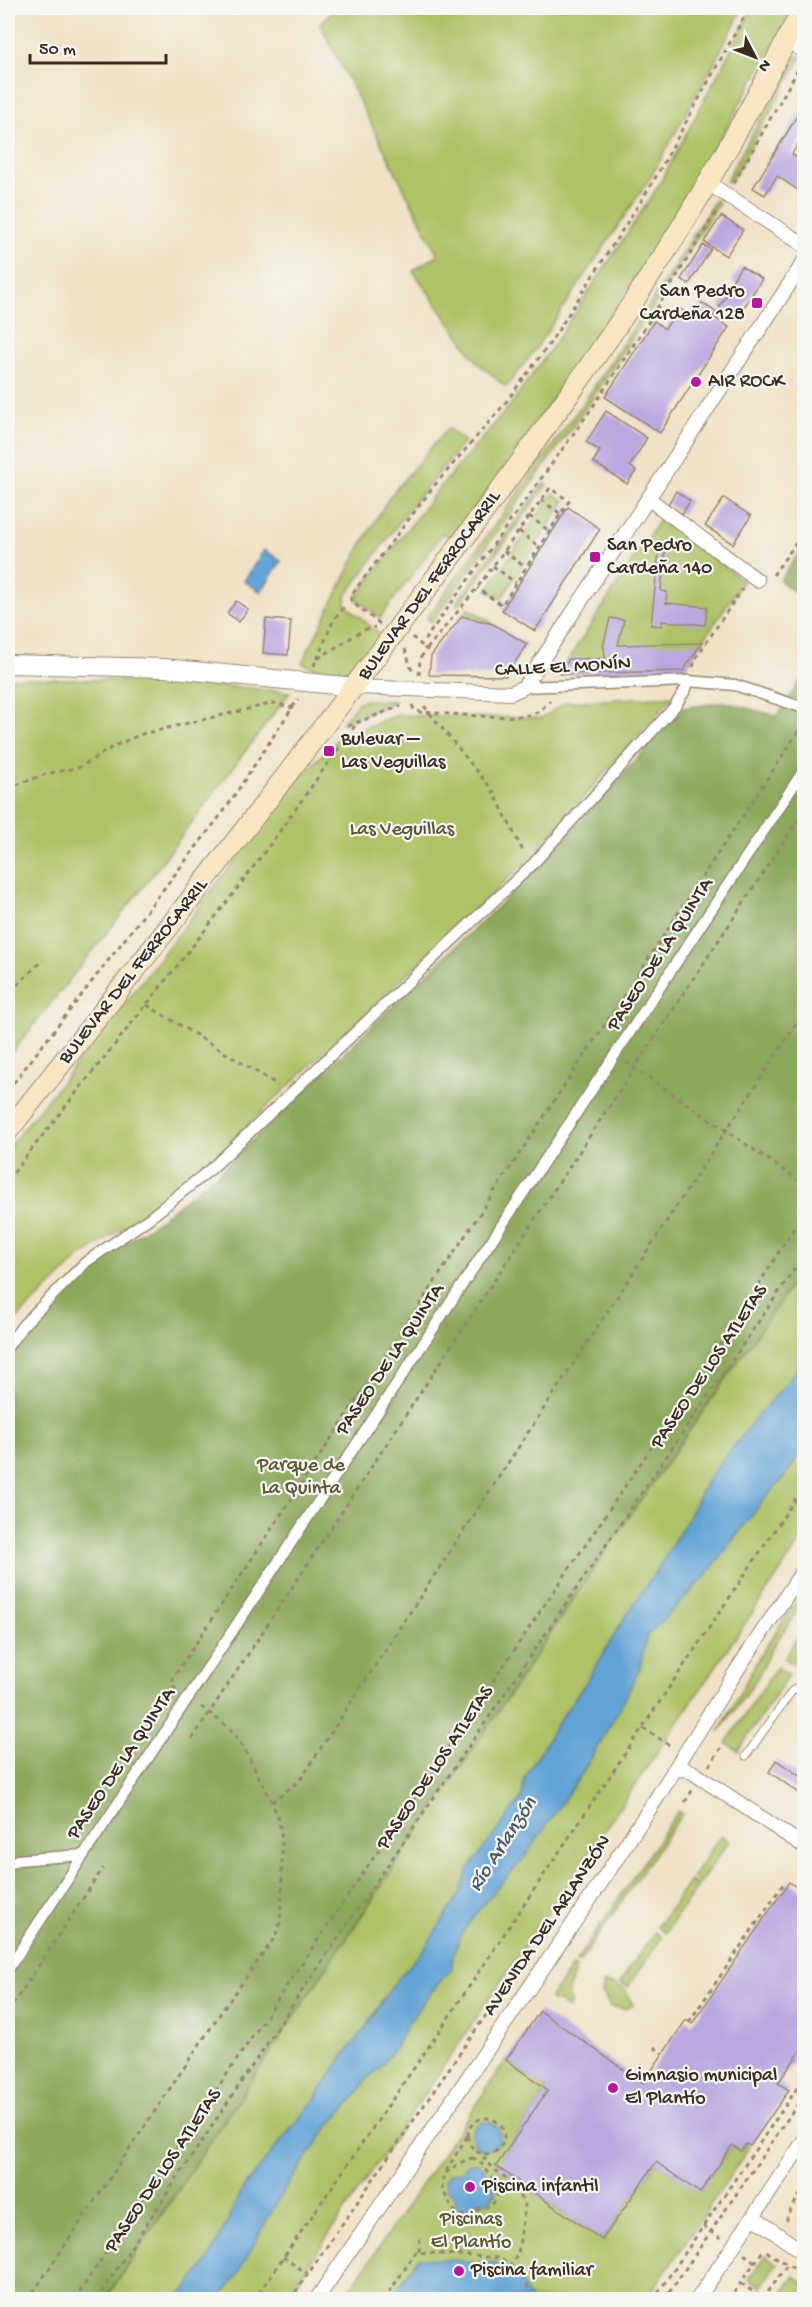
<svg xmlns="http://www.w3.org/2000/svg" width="812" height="2307" viewBox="0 0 812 2307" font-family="'Gochi Hand',sans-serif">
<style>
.green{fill:#adc165;stroke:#747642;stroke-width:1.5}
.forest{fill:#8aa75a;stroke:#62683c;stroke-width:1.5}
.water{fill:#62a3d5;stroke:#4e667a;stroke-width:1.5}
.building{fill:#baa7df}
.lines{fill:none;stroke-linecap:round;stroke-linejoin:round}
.service-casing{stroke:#968672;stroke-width:9}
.pedestrian-casing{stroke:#968672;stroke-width:13}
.minor-casing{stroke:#968672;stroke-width:16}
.tertiary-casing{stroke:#968672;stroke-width:20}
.secondary-casing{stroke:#968672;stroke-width:22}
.path{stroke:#968672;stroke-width:3;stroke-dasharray:4.5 4.5;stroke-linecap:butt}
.service{stroke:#fff;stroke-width:7}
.pedestrian{stroke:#fff;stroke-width:10}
.minor{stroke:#fff;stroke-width:14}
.tertiary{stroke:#fff;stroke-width:18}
.secondary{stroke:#f9e7c3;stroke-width:20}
.poi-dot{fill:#b5179e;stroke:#f6f6f2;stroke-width:2}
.labels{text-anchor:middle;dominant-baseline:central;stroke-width:4.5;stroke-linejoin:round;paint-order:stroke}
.poi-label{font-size:20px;fill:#3b2a1e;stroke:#f6f6f2;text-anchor:start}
.street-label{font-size:20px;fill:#3b2a1e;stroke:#f6f6f2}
.park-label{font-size:20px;fill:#5d5733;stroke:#f6f6f2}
.water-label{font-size:21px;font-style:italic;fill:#4b5a67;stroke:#f6f6f2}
</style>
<rect width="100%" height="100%" fill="#f6f6f2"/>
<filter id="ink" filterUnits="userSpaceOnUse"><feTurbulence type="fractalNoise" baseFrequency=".0167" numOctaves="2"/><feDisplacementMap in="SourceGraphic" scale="12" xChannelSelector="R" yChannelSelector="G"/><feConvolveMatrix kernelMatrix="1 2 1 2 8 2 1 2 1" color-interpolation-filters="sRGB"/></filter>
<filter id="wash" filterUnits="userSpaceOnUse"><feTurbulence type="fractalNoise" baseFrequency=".008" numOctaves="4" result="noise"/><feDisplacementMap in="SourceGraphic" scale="24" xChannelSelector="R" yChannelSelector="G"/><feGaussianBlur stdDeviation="1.35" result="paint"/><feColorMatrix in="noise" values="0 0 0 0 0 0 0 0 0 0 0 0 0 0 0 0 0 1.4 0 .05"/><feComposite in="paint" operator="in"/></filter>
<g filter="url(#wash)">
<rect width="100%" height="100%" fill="#f0e2c6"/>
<path class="green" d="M335,8H743L710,71L650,178L535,350L506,387L478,363L413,271L438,255L320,24Z
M753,8H793C741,103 688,199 627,290C571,375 512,457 452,540L443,533L380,618L357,600V596L436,492L508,408L555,343L659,185Z
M797,55L801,58L730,183L726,180Z
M715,200L719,203L662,293L588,405L432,622L427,618L584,402L669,274Z
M448,428L465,441L411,506L346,596V605L381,635C355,671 348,682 302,663L359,549L390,496Z
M544,483L547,485L459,605H457L456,603Z
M553,493L565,501L501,599L487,590Z
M661,517L743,581L683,671L559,674Z
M468,608L493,624L462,616Z
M8,678C102,679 196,682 290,692L140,891L8,1057Z
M673,696L528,860L207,1163L147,1211L79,1258L16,1320L8,1331V1148L126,1002L294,783L340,737L397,715L542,718L566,702Z
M366,700L396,701L341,723L359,702Z
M804,1267V1536L780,1572L285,2299L105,2300L618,1532Z
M804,1589V1601L770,1651L757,1678L719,1732L758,1659Z
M804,1628V1663L796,1666L784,1658Z
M777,1667L789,1675L738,1751L726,1743Z
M678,1811L682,1814L579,1963L576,1961Z
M721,1835L729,1841L700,1883L692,1877Z
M690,1881L698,1886L665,1933L657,1927Z
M655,1932L662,1937L628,1987L620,1982Z
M573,1965L576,1968L568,1990L570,2005L567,2008L561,2003L552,2001L550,1998Z
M604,1983C624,1985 625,1987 633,2005L624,2009L610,2006L602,1993Z
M506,2060L548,2090L496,2166L602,2240L656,2162L700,2192L732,2145L741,2151L746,2144L750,2146L647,2299L343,2300Z
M766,2255L777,2263L761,2286L749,2279Z
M795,2276L804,2283V2299H778Z"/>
<path class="forest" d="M804,546V604L797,594L780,580Z
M804,675V1267L618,1532L105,2299L8,2300V1359L29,1329L90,1268L156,1222L217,1174L538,868L683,708L724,702L777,716Z"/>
<path class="water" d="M264,550L281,561L261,592L244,581Z
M804,1358V1447L786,1475L761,1503L706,1576L646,1637L640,1668L623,1703L581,1775L524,1858L484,1903L464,1930L453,1955L452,1968L426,1998L407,2025L395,2047L380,2068L368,2078L357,2095L332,2122L282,2193L235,2279L219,2299H178L208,2261L244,2187L315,2099L344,2055L364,2030L391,1987L425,1948L461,1892L468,1870L522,1797L524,1779L556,1725L591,1675L619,1627L663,1560L687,1520L707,1480L759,1414L782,1389Z
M472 2136a14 14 0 1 1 28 0a14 14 0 1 1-28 0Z
M477,2163L484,2168L485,2177L494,2185L495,2194L489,2201L478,2203L472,2210L463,2211L456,2205L455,2196L446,2189L445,2180L451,2173L462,2171L468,2164Z
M418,2258L497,2263L520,2279L530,2299H391Z"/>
<g id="blocks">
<path class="building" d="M804,105V133L792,154L804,162V194L777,176L765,195L753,188Z
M721,216L743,230L726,256L704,242Z
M703,245L711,249L689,284L681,279Z
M741,266L762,279L737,318L719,307L730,290L739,295L743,288L732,281Z
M702,303L716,312L713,317L729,327L660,433L605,397L654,321L665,329L679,308L692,317Z
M804,380V398L796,393Z
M606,411L647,438L630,466L636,471L627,484L593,462L600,451L586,442Z
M676,491L690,501L682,514L668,504Z
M724,498L751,516L733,544L705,526Z
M568,507L600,529L535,631L502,610Z
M659,551H665L661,591L667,592L666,603L707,607L705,625L662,621V626L651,625Z
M236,601L248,609L239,622L227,613Z
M462,616L493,624L527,644L506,676L429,675L431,656Z
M610,618L624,620L618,645L702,643L683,671L559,674L569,659H605L604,647H603Z
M266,619L291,621L288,655L263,653Z
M776,1760L804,1779V1796L769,1772Z
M789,1882L804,1892V2046L778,2083L789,2090L750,2146L746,2144L741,2151L732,2145L700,2193L656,2162L602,2240L496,2166L548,2090L506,2060L540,2011L643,2083L686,2020L692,2024Z"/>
</g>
</g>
<g filter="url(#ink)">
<use href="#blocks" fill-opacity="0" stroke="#968672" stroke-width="1.5"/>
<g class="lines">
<defs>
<path id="service" d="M746,1756L792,1691L804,1683"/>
<path id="pedestrian" d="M524,687L688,681L735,685L804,708
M8,1346L23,1325L86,1262L151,1217L212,1168L533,864L675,706L686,689L688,681
M8,1865L17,1860L82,1855
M8,1969L804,770"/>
<path id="minor" d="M786,41L804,51
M708,183L804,245
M649,499L757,580
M355,687L511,693L524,687L804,262
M674,1770L685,1769L692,1772L804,1846
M753,2217L804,2253
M316,2300L588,1902L658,1796L737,1670L804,1569
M697,2300L804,2141"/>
<path id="tertiary" d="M8,664L164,668L355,687"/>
<path id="secondary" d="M8,1131C156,945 302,758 444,566C515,469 587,374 652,273C708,187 757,98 803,8"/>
</defs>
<use href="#service" class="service-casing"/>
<use href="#pedestrian" class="pedestrian-casing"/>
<use href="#minor" class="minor-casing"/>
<use href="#tertiary" class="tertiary-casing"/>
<use href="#secondary" class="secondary-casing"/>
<path class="path" d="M734,183L800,66
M541,500L561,514
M529,516L549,531
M519,531L539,547
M504,551L526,568
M493,566L516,583
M773,575L804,532
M380,624L352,602L351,599L352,594L434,486L503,406L550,343L653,182L749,8
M412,637L421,645L592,408L646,326L718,209
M405,649L413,674
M427,649L477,588L550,488L569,501L502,605L477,588
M317,659L334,619L346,605
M314,666L316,660L363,630L375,627
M693,667L696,658L742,589
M419,675L420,658L427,650L421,645
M412,705L414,709L420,712C444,713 516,721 535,713C541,711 545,705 550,701
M424,706L493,791L524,853
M348,726L401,706
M8,788L46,774L80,767L116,745L142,734L274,703L293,708
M8,1001L19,983L43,960
M147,1005L278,1085
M626,1062L804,1184
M8,1090L224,811L298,699
M8,1180C95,1067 187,957 272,842C301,802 328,762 357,723
M176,1689L172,1685L173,1678L804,723
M643,1728L669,1745
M192,1739L804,811
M709,1766L721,1748
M272,1802L300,1780L804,1012
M685,1802L693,1789
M8,2012L103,1868
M689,2022L784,1883
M654,2047L663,2054
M468 2136a18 18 0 1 1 36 0a18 18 0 1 1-36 0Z
M483,2157L495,2170L513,2183L525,2206L518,2254L510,2266
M472,2158C482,2162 483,2165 488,2174C490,2179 491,2177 494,2181C502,2190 497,2198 491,2206L479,2208L465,2217L452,2209C447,2193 438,2193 444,2175C451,2168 462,2161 472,2158Z
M446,2171L468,2135
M787,2221V2215L804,2189
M703,2226L721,2238
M419,2252L420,2236
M744,2254L755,2262
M283,2257L308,2274
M741,2283L763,2299L788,2264
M28,2300L222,2011L275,1937L280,1923L282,1890V1839L279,1820L272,1802L244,1748L229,1728L199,1705
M74,2300L720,1346L804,1212
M96,2300L308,1982L804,1255
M254,2300L432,2042L804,1486
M290,2300L526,1957L531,1961
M384,2300L416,2252L499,2258L522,2275L534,2300
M653,2300L804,2078
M664,2300L804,2095
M729,2300L762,2252L766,2251L804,2275"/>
<use href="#service" class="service"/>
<use href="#pedestrian" class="pedestrian"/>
<use href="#minor" class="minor"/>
<use href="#tertiary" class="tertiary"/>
<use href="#secondary" class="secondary"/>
</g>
</g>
<g class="poi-dot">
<rect x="751" y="297" width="12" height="12" rx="3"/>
<circle cx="696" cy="382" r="6"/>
<rect x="589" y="551" width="12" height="12" rx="3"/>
<rect x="323" y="745" width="12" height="12" rx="3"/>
<circle cx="613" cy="2088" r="6"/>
<circle cx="470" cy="2187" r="6"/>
<circle cx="459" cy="2271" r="6"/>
</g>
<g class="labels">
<g class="poi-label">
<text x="745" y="292" text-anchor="end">San Pedro<tspan x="745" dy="23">Cardeña 128</tspan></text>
<text x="708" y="382">AIR ROCK</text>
<text x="607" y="546">San Pedro<tspan x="607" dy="23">Cardeña 140</tspan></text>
<text x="341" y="740">Bulevar –<tspan x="341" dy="23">Las Veguillas</tspan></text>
<text x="625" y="2076">Gimnasio municipal<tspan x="625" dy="23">El Plantío</tspan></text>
<text x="482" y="2187">Piscina infantil</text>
<text x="471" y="2271">Piscina familiar</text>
</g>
<g class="street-label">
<text transform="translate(430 586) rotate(-54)">BULEVAR DEL FERROCARRIL</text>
<text transform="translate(563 668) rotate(-3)">CALLE EL MONÍN</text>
<text transform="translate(661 955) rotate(-57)">PASEO DE LA QUINTA</text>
<text transform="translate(134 972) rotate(-52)">BULEVAR DEL FERROCARRIL</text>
<text transform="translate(391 1360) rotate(-56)">PASEO DE LA QUINTA</text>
<text transform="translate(710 1367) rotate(-56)">PASEO DE LOS ATLETAS</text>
<text transform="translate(122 1764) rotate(-56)">PASEO DE LA QUINTA</text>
<text transform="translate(436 1768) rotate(-56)">PASEO DE LOS ATLETAS</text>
<text transform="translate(548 1926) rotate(-56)">AVENIDA DEL ARLANZÓN</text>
<text transform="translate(164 2171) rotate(-56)">PASEO DE LOS ATLETAS</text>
</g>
<g class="park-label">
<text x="402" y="830">Las Veguillas</text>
<text x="301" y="1466">Parque de<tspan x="301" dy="23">La Quinta</tspan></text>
<text x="471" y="2220">Piscinas<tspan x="471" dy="23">El Plantío</tspan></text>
</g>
<g class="water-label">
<text transform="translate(504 1845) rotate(-57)">Río Arlanzón</text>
</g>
</g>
<rect width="812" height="2307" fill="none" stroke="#f6f6f2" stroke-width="30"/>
<g transform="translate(755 57) rotate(132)" stroke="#f6f6f2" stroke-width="4.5" paint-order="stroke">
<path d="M0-4.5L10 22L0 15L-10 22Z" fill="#3b2a1e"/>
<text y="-9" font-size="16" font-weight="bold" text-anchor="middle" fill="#3b2a1e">N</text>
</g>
<path d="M30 54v9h136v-9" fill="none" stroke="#3b2a1e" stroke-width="3"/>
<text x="39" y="54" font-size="18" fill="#3b2a1e" stroke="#f6f6f2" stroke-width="4.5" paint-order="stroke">50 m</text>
</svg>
